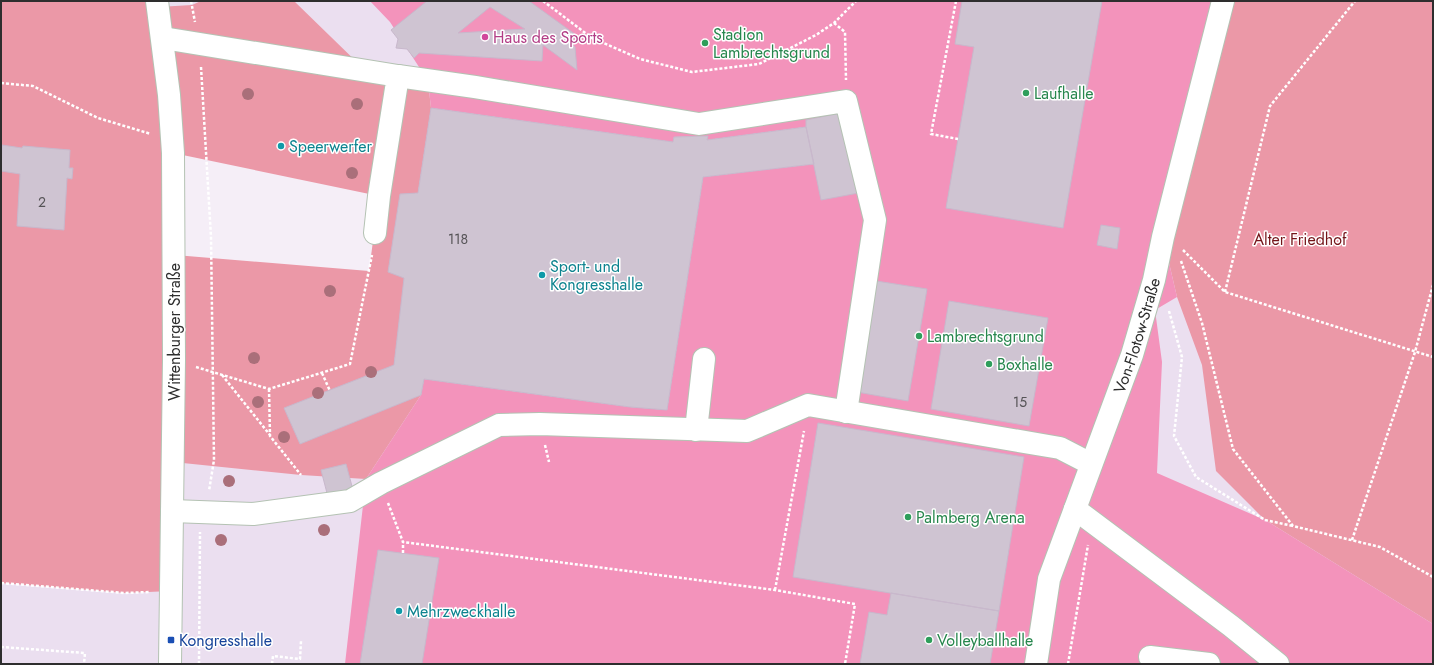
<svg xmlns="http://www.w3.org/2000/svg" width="1434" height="665" viewBox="0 0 1434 665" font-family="Jost,sans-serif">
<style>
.green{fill:#eb98a7}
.pitch{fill:#f393bb}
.plaza{fill:#f5eef7}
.building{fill:#cfc4d2;stroke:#c8b8cc;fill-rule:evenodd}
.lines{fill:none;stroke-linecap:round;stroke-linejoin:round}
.minor-casing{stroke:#b4c2b3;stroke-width:24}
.path{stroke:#fff;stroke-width:2.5;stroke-dasharray:3 2;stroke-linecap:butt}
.minor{stroke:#fff;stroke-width:22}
.tree{fill:#aa6f7a}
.hotel-dot{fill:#d1479c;stroke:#fff;stroke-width:1.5}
.leisure-dot{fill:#2e9e5b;stroke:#fff;stroke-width:1.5}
.culture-dot{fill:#0f9aa8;stroke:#fff;stroke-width:1.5}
.transit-dot{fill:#1a4fb4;stroke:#fff;stroke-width:1.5}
.labels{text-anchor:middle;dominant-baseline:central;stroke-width:3;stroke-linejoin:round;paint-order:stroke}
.number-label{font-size:14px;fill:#565457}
.leisure-label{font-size:16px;fill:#27864d;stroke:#fff;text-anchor:start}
.hotel-label{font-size:16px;fill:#b23c85;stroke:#fff;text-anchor:start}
.culture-label{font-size:16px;fill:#0d838f;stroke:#fff;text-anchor:start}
.park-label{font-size:16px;fill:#741419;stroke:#fff}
.street-label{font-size:16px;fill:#2e2e2e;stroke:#fff}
.transit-label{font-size:16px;fill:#164399;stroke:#fff;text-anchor:start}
</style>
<rect width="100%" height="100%" fill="#ebdff0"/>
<path class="green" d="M1,1H157L158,7L192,5L201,1H294L367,72L428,81L431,108L418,193H415L394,365L300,443L421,395L366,479L301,475L173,462L171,591L125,593L1,583Z
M1223,1H1433V624L1265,520L1216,471L1202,365L1177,297L1163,237Z"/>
<path class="pitch" d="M370,1H1223L1163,237L1177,297L1155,310L1162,362L1157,473L1265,520L1433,624V664H345L366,479L421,395L424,379L630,407L667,410L703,177L814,164L805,127L707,140L708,136L674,137L673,142L431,108L428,81L390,22Z"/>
<path class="plaza" d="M173,153L379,196L369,271L175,255Z"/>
<path class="building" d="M427,1H529L576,35L571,43L575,47L577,70L543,45L542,61L419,53L414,58L407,49L396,48L398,39L391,30ZM490,7L525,29L458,33Z
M962,1H1102L1063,228L946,208L974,47L955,44Z
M431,108L673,142L674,137L708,136L707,140L806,127L814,164L703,177L667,410L630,407L424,379L421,395L300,444L284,408L394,365L404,278L388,272L400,194L418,193Z
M845,112L864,192L821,200L806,127V120Z
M2,145L22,148L23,146L70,150L69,168H73L72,179L67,178L64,230L17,226L20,174L1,171Z
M1101,225L1120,228L1117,249L1097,245Z
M870,280L927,289L908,401L851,391Z
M949,301L1048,318L1029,426L931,409Z
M818,423L1024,457L999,611L793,577Z
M346,464L353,490L328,497L321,470Z
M378,550L439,558L422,664H360Z
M891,593L999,611L990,664H860L869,612L887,615Z"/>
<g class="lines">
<defs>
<g id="minor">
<path d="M157,1L169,95L173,153L174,360L170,664"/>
<path d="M163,38L398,76L379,196L375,233"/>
<path d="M398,76L475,87L699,124L846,101L875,220L846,412"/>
<path d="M696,430L704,359"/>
<path d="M1075,509L1231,626L1278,664"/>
<path d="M172,511L253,514L350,501L381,483L499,425L540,424L747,431L808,405L1060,448L1091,464"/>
<path d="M1150,657L1209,664"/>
<path id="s1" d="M1036,664L1049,579L1132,355L1154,280L1163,237L1223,1"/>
</g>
</defs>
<use href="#minor" class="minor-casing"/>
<path class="path" d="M191,1L195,22
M543,1L592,38L640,59L692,72L759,64L816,35L834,23L856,1
M956,1L931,134L958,139
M834,23L845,32L846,80
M201,67L211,237L214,460L209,491
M1,83L33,86L98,118L151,134
M1183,250L1225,292L1433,357
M1181,261L1202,323L1233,449L1293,526L1380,547L1433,577
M1225,292L1270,106L1355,1
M1169,311L1182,357L1174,436L1196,477L1265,520L1293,526
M196,367L269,389L350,364L372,255
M322,373L330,391
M222,375L270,435
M269,389L270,436L301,475
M545,445L549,462
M388,503L403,542L775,590L855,604L845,664
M1352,540L1415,352L1433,285
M403,553V542
M1,583L125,593L149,592
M775,590L804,431
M1,647L85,653L84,664
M199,664L200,532
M272,664L273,656L300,659L301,641
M1068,664L1088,545"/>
<use href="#minor" class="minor"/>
</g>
<g class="tree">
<circle cx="248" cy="94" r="6"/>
<circle cx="357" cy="104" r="6"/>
<circle cx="352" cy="173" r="6"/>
<circle cx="330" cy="291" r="6"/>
<circle cx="254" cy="358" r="6"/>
<circle cx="371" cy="372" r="6"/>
<circle cx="318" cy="393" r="6"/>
<circle cx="258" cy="402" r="6"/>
<circle cx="284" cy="437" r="6"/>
<circle cx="229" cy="481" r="6"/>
<circle cx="324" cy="530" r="6"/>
<circle cx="221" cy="540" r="6"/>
</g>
<circle class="hotel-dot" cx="485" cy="37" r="4"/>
<g class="leisure-dot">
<circle cx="705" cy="43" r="4"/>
<circle cx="1026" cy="93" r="4"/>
<circle cx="919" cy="336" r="4"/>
<circle cx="989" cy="364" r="4"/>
<circle cx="908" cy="517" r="4"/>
<circle cx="929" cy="640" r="4"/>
</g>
<g class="culture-dot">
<circle cx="281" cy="146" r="4"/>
<circle cx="542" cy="275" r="4"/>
<circle cx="399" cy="611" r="4"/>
</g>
<rect class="transit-dot" x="167" y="636" width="8" height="8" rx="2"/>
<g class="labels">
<g class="number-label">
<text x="42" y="202">2</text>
<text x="458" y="239">118</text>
<text x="1020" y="402">15</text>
</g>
<g class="leisure-label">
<text x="713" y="34">Stadion<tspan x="713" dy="18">Lambrechtsgrund</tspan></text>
<text x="1034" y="93">Laufhalle</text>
<text x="927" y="336">Lambrechtsgrund</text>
<text x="997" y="364">Boxhalle</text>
<text x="916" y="517">Palmberg Arena</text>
<text x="937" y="640">Volleyballhalle</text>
</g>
<g class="hotel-label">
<text x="493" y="37">Haus des Sports</text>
</g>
<g class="culture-label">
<text x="289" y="146">Speerwerfer</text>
<text x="550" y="266">Sport- und<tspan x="550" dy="18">Kongresshalle</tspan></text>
<text x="407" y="611">Mehrzweckhalle</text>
</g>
<g class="park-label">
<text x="1300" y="239">Alter Friedhof</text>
</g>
<g class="street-label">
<text transform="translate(174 332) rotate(-90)">Wittenburger Straße</text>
<text stroke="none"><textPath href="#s1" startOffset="345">Von-Flotow-Straße</textPath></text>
</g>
<g class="transit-label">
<text x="179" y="640">Kongresshalle</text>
</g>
</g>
<rect width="1434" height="665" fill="none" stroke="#2e2e2e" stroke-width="4"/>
</svg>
